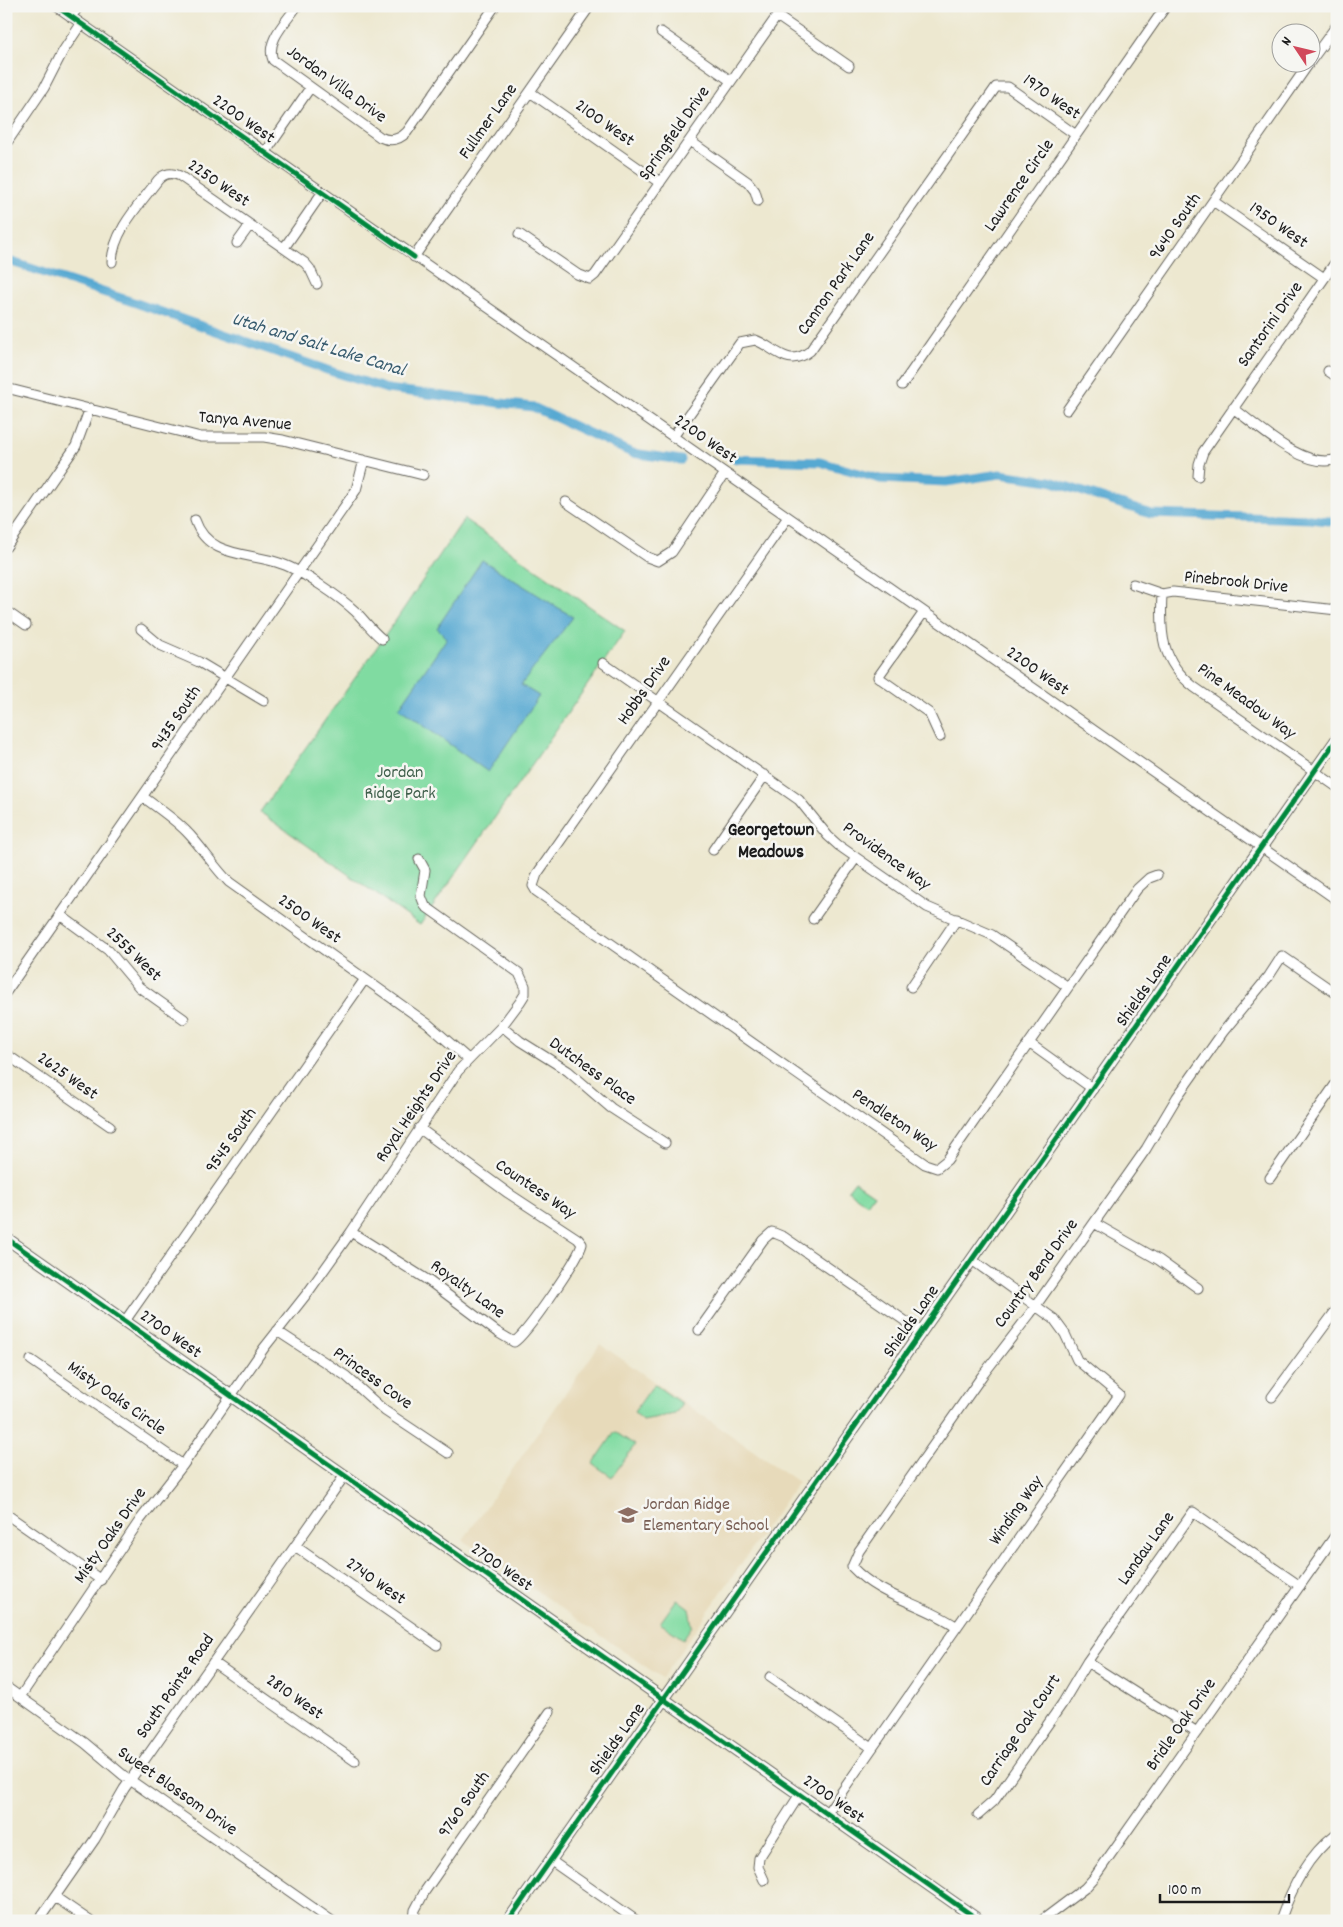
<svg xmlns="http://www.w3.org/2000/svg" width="1343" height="1927" viewBox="0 0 1343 1927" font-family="Dekko,sans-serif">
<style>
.built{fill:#e7daba}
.green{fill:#80dba1;stroke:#4e7c5e}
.water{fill:#57a9d2;stroke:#3a6277}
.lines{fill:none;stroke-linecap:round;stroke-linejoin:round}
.canal{stroke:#57a9d2;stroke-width:9}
.minor-casing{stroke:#65635b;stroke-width:11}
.major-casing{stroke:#65635b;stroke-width:13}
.minor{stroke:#fff;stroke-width:9}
.major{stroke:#fff;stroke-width:11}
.cycleway-casing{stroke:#f6f6f2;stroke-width:8}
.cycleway{stroke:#00873e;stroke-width:5}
.labels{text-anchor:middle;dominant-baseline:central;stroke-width:5;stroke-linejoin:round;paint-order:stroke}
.street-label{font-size:18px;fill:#1c1c1c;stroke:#f6f6f2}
.park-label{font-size:18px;fill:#3f5f4b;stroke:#f6f6f2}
.education-label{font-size:18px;fill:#785e54;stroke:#f6f6f2;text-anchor:start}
.water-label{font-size:19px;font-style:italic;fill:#375b6e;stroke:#f6f6f2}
.neighbourhood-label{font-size:19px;font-weight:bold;fill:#1c1c1c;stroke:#f6f6f2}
</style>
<rect width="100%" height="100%" fill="#f6f6f2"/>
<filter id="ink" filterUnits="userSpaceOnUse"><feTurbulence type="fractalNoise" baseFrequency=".02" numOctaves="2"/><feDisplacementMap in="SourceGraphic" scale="10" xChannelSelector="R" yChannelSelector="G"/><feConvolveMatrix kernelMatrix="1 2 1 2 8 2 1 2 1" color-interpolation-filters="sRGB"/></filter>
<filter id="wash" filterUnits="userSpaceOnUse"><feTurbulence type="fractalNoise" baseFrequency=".0096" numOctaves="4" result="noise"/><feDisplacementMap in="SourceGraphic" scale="20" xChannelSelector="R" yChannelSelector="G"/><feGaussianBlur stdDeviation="1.12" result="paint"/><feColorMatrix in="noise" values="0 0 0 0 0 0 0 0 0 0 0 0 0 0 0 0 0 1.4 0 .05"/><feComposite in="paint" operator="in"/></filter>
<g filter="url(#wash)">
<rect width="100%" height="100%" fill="#ede8d0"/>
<path class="built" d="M600,1344L798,1482L662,1678L463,1540Z"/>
<path class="green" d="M464,519L625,631L420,925L260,812L394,623Z
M855,1181L874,1194L867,1204L848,1190Z
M654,1384L682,1404L675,1414L643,1420L634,1412Z
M615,1432L635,1445L612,1477L593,1464Z
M677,1599L689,1608L692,1626L683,1639L660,1623Z"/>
<path class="water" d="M482,560L573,617L521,685L539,696L488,772L399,708L447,638L437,628Z"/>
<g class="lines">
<path class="canal" d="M6,260L136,303L330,371L387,389L533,407L632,453L681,460
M736,459L820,462L880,479L946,482L1000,474L1050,481L1151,514L1311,519L1337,522"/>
</g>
</g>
<g filter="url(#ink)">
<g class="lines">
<defs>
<path id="minor" d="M56,6L1337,900
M297,6C287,21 265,41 273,60L380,137C390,142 399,140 407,132L495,6
M777,16L849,66
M71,17L79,6
M661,32L731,81
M1310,62L1337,25
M530,92L660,183
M690,141L748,182L755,191L758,201
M6,144L44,88L63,51L81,24
M265,153L310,88
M1213,201L1324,278
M519,234L577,274L590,279L595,275L784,6
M237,243L250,225
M284,248L322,193
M414,257L590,6
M112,262C113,231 140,204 158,180C164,173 172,172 180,176L305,263L310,269L317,284
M1328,371L1337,377
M902,385L1166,6
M6,388L201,437H264L283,440L423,475
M1233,408C1258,426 1305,471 1337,459
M1067,410L1310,62
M673,437L740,343L755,340C775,347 787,369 810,351L996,87H1008L1076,135
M1198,476L1199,464L1203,452L1337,260
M566,502L647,557L658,561L672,552L725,473
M788,517L537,874L533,886L536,891L925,1164L937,1168L947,1160L1137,889L1149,878L1157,875
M195,520C208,559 251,552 282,564C302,571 340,597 356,612C365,621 372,631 382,639
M6,547L76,446L90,408
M1133,584L1162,594L1173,592L1337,610
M1162,594C1160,634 1161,661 1194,687L1337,787
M6,611L26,625
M924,612L878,677L929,713L940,737
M141,629L160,645L199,662L264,701
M603,663L799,800L828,836L838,845L927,907L992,935L1068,987
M143,797C158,808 173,818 186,831C202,847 213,866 229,882L428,1024L468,1059
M713,850L765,775
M60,915L108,950L139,987L184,1019
M813,919L856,858
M911,987L957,919
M6,992L356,490L364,460
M502,1026L520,1041L568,1071L611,1108L665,1143
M1029,1043L1093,1089
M6,1054L110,1126
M1270,1178L1337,1082
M1094,1223L1159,1260L1198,1288
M351,1232L429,1281L497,1332L514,1342C526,1335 579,1258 582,1244L578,1239L508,1193L419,1128
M125,1321L365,979
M699,1330L763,1240L772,1232L784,1237L921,1332
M277,1331L346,1376L385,1411L448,1453
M31,1360L183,1465
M1272,1397L1337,1309
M6,1514L101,1580
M295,1546L437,1645
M957,1627C923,1603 881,1598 852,1567L859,1551L982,1376L1030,1314L1146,1149L1177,1097L1223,1032L1269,976L1282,956L1337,994
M213,1662L355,1761
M1087,1662L1197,1732
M770,1677L872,1748
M6,1687L85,1743L123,1775L332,1921
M20,1697L140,1520L183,1465L264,1348L309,1291L351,1232L458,1071L502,1026L520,1002L525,994V986L519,973L425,906L421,896L425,870L419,859
M827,1813L1119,1395L1077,1360L1065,1334L1054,1319L972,1260
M978,1815L994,1801L1062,1704L1087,1662L1193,1512L1300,1586
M550,1860L637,1921
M764,1880L758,1867L759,1858L800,1794
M55,1897L90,1921
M38,1921L95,1839L124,1789L345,1475
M414,1921L415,1910L425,1891L550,1712
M1041,1921L1085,1888L1094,1878L1337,1533
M1280,1921C1292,1887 1307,1856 1337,1833"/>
<path id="major" d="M6,1238L980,1921
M508,1921L1337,739"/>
</defs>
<use href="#minor" class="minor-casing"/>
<use href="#major" class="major-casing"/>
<use href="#minor" class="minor"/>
<use href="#major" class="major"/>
<defs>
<path id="cycleway" d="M56,6L414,257
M6,1238L980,1921
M508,1921L1337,739"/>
</defs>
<use href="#cycleway" class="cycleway-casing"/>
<use href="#cycleway" class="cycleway"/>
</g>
</g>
<defs>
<symbol id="school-bare" viewBox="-9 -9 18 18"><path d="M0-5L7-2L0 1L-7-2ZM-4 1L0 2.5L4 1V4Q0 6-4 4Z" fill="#8d6e63" stroke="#f6f6f2" stroke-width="2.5" paint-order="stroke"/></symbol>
</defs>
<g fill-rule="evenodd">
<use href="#school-bare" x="614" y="1501" width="28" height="28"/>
</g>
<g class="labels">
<g class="street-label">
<text transform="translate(336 85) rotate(36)">Jordan Villa Drive</text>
<text transform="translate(1051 98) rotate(35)">1970 West</text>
<text transform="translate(243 120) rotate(35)">2200 West</text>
<text transform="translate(489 122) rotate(-55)">Fullmer Lane</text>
<text transform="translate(604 124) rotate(35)">2100 West</text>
<text transform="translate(675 134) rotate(-55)">Springfield Drive</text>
<text transform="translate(218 184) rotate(34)">2250 West</text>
<text transform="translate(1020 186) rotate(-55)">Lawrence Circle</text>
<text transform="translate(1278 226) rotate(35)">1950 West</text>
<text transform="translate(1176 227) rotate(-55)">9640 South</text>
<text transform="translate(837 284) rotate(-55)">Cannon Park Lane</text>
<text transform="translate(1271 325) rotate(-55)">Santorini Drive</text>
<text transform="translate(245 422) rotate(5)">Tanya Avenue</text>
<text transform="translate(705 440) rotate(35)">2200 West</text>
<text transform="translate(1236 583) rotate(6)">Pinebrook Drive</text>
<text transform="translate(1037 672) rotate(35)">2200 West</text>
<text transform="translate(645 691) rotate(-55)">Hobbs Drive</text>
<text transform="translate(1246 702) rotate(36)">Pine Meadow Way</text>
<text transform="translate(177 719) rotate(-56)">9435 South</text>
<text transform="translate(886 857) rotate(36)">Providence Way</text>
<text transform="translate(309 920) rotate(35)">2500 West</text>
<text transform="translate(133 955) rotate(44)">2555 West</text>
<text transform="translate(1145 991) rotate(-55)">Shields Lane</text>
<text transform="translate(592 1072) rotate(36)">Dutchess Place</text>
<text transform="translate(67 1077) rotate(35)">2625 West</text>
<text transform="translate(417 1107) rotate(-56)">Royal Heights Drive</text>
<text transform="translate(894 1121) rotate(34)">Pendleton Way</text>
<text transform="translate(232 1141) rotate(-55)">9545 South</text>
<text transform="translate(535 1190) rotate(34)">Countess Way</text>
<text transform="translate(1037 1274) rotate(-54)">Country Bend Drive</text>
<text transform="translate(467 1290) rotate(36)">Royalty Lane</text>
<text transform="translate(912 1322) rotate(-55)">Shields Lane</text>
<text transform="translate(170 1335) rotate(35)">2700 West</text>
<text transform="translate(372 1379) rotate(36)">Princess Cove</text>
<text transform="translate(116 1399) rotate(35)">Misty Oaks Circle</text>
<text transform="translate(1017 1511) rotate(-55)">Winding Way</text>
<text transform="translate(111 1536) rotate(-55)">Misty Oaks Drive</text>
<text transform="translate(1147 1549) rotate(-55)">Landau Lane</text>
<text transform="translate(501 1568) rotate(35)">2700 West</text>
<text transform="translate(375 1582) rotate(35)">2740 West</text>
<text transform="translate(176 1687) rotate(-55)">South Pointe Road</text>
<text transform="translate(294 1698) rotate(35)">2810 West</text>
<text transform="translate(1182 1725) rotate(-55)">Bridle Oak Drive</text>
<text transform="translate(1021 1731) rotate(-56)">Carriage Oak Court</text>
<text transform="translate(618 1740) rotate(-55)">Shields Lane</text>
<text transform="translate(177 1792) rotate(35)">Sweet Blossom Drive</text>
<text transform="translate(833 1800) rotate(35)">2700 West</text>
<text transform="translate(465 1805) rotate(-55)">9760 South</text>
</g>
<g class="park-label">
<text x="400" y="773">Jordan<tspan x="400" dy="21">Ridge Park</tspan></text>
</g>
<g class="education-label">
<text x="643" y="1505">Jordan Ridge<tspan x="643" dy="21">Elementary School</tspan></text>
</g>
<g class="water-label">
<text transform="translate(318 346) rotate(17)">Utah and Salt Lake Canal</text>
</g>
<g class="neighbourhood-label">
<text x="771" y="831">Georgetown<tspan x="771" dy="22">Meadows</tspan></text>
</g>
</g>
<rect width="1343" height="1927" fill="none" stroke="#f6f6f2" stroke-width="25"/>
<g transform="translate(1296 48) rotate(305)"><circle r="24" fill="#f6f6f2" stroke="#9f9f9c"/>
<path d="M0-4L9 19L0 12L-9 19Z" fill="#d1495b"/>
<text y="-8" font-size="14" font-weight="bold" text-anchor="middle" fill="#1c1c1c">N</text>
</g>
<path d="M1160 1894v8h129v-8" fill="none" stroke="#1c1c1c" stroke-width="2.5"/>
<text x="1168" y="1894" font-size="15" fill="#1c1c1c" stroke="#f6f6f2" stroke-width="4" paint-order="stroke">100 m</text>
</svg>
